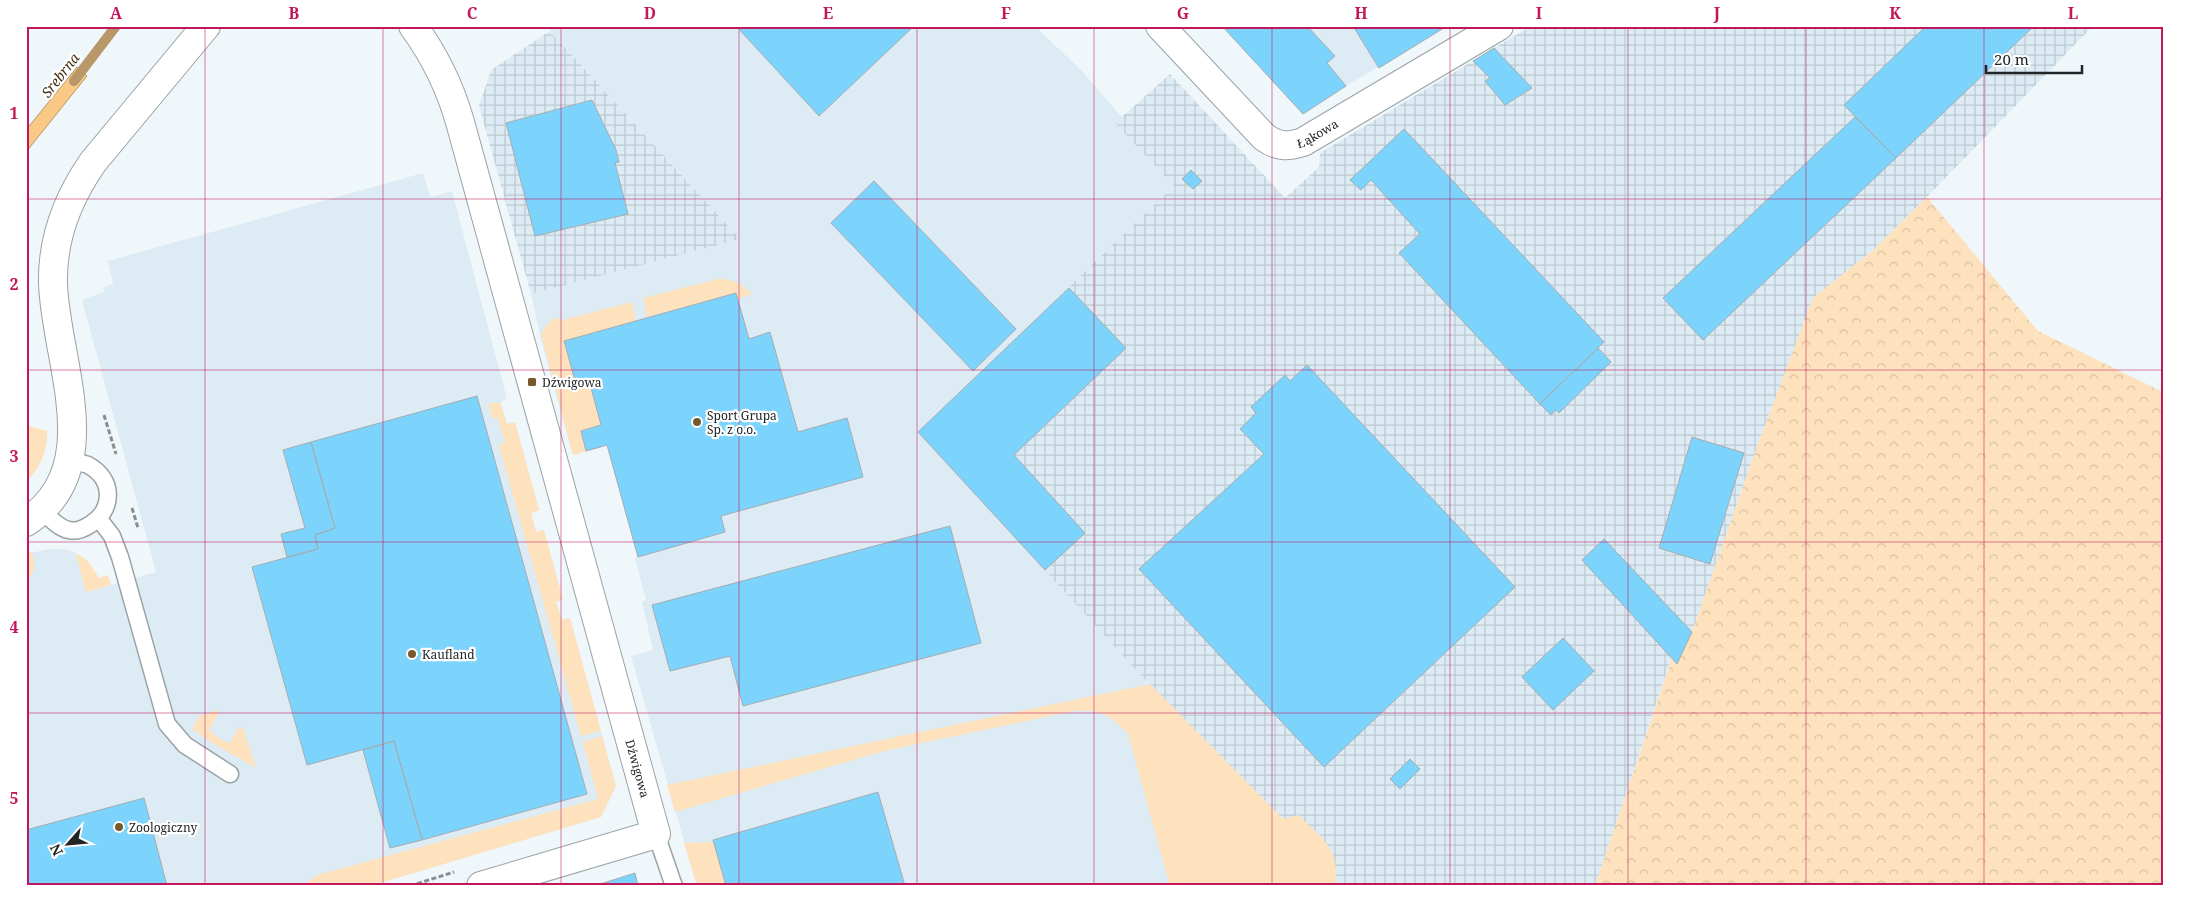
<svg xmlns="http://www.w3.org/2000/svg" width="2189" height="912" viewBox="0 0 2189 912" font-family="'Noto Serif',serif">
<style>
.built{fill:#dcebf4}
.industrial{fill:url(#industrial-grid)}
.green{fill:#fde2bd}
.forest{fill:url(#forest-crowns)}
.water{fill:#f9c884;stroke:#b89768}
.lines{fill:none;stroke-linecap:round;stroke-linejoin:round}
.stream{stroke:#b89768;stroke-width:10}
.building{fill:#7cd3fc;stroke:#a5acb0}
.lane-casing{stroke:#9aa2a6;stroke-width:19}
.street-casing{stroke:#9aa2a6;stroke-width:30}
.path{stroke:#888e91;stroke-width:3;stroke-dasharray:5 2.5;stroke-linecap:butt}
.lane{stroke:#fff;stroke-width:16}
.street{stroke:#fff;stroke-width:28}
.grid{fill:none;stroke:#c2185b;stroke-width:1;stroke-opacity:0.55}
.poi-dot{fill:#77592e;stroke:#fff;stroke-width:2}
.labels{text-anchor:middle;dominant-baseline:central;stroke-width:4.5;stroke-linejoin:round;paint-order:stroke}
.street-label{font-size:12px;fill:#222527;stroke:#fff}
.poi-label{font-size:12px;fill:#222527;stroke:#fff;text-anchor:start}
.water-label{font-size:14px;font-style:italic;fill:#453113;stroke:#fff}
.neatline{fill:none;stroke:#c2185b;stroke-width:2}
.grid-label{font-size:16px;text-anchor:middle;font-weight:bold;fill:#c2185b}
</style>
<defs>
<pattern id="industrial-grid" width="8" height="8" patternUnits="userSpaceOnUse" patternTransform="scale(1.25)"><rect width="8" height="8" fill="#dcebf4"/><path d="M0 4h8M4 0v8" fill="none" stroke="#bcc9d1"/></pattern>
<pattern id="forest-crowns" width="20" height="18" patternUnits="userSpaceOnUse" patternTransform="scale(1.25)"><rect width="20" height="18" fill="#fde2bd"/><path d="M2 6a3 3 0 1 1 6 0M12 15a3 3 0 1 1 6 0" fill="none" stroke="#d9c2a2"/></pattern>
</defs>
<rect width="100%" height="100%" fill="#eff7fb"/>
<path class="built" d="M546,26H1035L1081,70L1122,117L1115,123L1175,186L918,433L1172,708L1310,886H688L696,883L631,656L653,650L642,602L646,600L635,558L638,556L607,446L573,455L541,340L531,294L740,239Z
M1222,26H1447L1346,86L1303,114Z
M423,173L430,197L452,191L507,399L500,402L507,424L515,422L539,510L531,513L536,532L544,530L563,600L556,602L562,620L570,618L616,786L601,817L370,886H26V554L49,549H65L76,553L84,587L87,592L156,572L82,300L104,292L103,287L113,284L108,261Z"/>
<path class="industrial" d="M1531,26H2093L1927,197L1872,251L1813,299L1759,441L1692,632L1677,664L1671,659L1595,886H1310L1171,708L918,432L1174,186L1115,123L1170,74L1285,198L1319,167L1320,153Z
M550,31L740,239L531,294L479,106L491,70Z"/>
<path class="green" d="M718,279C733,279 742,283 752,294L738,299L736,293L647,317L643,298Z
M632,302L636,321L564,341L577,388L590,384L601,425L581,431L586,451L573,455L541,335L544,328L554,318L563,320Z
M500,402L507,424L515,422L539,510L531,513L536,532L544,530L563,600L556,602L562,620L570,618L601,731L581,736L499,446L505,441L497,417L493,419L488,404Z
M26,425L47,431C48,450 40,469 26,482Z
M32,552C36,564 35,573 26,582V554Z
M76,553L88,561L99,578L108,575L111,585L87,592L85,590Z
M1150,684L1283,819L1298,815C1322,838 1341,849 1335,886H1170L1128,734C1111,715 1100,709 1074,711L884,751L675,812L667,785Z
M217,710L218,715L209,730L223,741L230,743L239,727L243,728L256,768L214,744L192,729L200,716Z
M602,736L616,786L601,817L370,886H302L317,875L598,799L583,742Z
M713,842L726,886H697L684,843Z"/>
<path class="forest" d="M1927,197L2038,331L2163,392V886H1595L1672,658L1677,663L1692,632L1759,441L1813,298L1872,251Z"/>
<path class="water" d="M77,67L87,76L26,152V130Z"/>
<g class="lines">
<path class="stream" d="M74,81L116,26"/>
</g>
<path class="building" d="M736,26H914L819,116Z
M1222,26H1307L1335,56L1327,63L1346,86L1303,114Z
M1353,26H1447L1379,68Z
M1926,26H2034L1896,158L1844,105Z
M1494,48L1532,88L1505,105L1485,81L1490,78L1473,61Z
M592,100L616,150L619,162L615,163L628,214L535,236L506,123Z
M1855,117L1896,158L1703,340L1663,298Z
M1404,129L1604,342L1540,404L1399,253L1420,234L1371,180L1361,190L1350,180Z
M1191,170L1202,181L1193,189L1182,179Z
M874,181L1016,329L973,371L831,223Z
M1069,288L1126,348L1014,455L1085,533L1045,570L918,432Z
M736,293L749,339L770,332L798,432L847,418L863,477L721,516L725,532L638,557L607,445L586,451L581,431L601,425L590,384L577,388L564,341Z
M1598,348L1611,362L1559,413L1556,410L1551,415L1540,404Z
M1307,365L1515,587L1324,767L1139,569L1264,454L1240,429L1256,413L1251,407L1285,375L1290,381Z
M477,396L587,794L422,840L394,741L307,765L252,567L318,549L315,535L335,528L311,442Z
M1692,437L1744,453L1710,564L1659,548Z
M311,442L335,528L315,535L318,549L287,557L281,534L305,528L283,450Z
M950,526L981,643L743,706L730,656L670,671L652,605Z
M1604,539L1692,632L1677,664L1582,560Z
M1563,638L1594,671L1553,710L1522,677Z
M394,741L422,840L390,848L363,750Z
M1410,759L1420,769L1400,789L1390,779Z
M878,792L905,886H726L713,840Z
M144,798L167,886H26V830Z
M635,873L638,886H594Z"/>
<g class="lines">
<defs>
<path id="lane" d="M41,510C49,517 58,528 69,530C76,532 85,528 91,524C114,509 114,479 88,465C83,463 75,462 69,460
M99,519L112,536L120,557L167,724L185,745L230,774
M656,834L674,886"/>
<g id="street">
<path id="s1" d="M413,26C435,56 450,87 460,122L656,834L481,886"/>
<path id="s2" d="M1160,26L1264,137C1278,147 1287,147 1303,142L1499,26"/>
<path d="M26,522C109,469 55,360 53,283C52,238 68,198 93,162L206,26"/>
</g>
</defs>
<use href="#lane" class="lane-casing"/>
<use href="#street" class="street-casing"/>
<path class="path" d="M104,415L116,454
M132,508L138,528
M410,886L454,872"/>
<use href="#lane" class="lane"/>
<use href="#street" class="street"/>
</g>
<path class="grid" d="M205,26V886M383,26V886M561,26V886M739,26V886M917,26V886M1094,26V886M1272,26V886M1450,26V886M1628,26V886M1806,26V886M1984,26V886M26,199H2163M26,370H2163M26,542H2163M26,713H2163"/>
<g class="poi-dot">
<rect x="527" y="377" width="10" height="10" rx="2.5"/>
<circle cx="697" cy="422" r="5"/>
<circle cx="412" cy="654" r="5"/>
<circle cx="119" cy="827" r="5"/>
</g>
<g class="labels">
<g class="street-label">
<text stroke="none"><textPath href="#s2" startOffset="210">Łąkowa</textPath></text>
<text stroke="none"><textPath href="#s1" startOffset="778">Dźwigowa</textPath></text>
</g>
<g class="poi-label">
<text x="542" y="382">Dźwigowa</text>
<text x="707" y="415">Sport Grupa<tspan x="707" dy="14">Sp. z o.o.</tspan></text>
<text x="422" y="654">Kaufland</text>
<text x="129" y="827">Zoologiczny</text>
</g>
<g class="water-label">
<text transform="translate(60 75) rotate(-52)">Srebrna</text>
</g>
</g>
<rect width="2189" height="912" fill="none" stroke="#ffffff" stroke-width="55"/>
<g transform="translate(68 844) rotate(243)" stroke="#ffffff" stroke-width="4" paint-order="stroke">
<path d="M0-4L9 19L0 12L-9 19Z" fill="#222527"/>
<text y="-8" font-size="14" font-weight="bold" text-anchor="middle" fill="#222527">N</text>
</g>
<path d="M1986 65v8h96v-8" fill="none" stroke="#222527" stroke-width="2.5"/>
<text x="1994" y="65" font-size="15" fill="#222527" stroke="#ffffff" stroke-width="4" paint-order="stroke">20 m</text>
<rect x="28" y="28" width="2134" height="856" class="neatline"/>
<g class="grid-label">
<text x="116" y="19">A</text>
<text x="294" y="19">B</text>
<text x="472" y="19">C</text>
<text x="650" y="19">D</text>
<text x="828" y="19">E</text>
<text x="1006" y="19">F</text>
<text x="1183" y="19">G</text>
<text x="1361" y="19">H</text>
<text x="1539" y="19">I</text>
<text x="1717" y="19">J</text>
<text x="1895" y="19">K</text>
<text x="2073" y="19">L</text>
<text x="14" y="119">1</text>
<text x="14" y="290">2</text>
<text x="14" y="462">3</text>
<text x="14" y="633">4</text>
<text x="14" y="804">5</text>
</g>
</svg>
